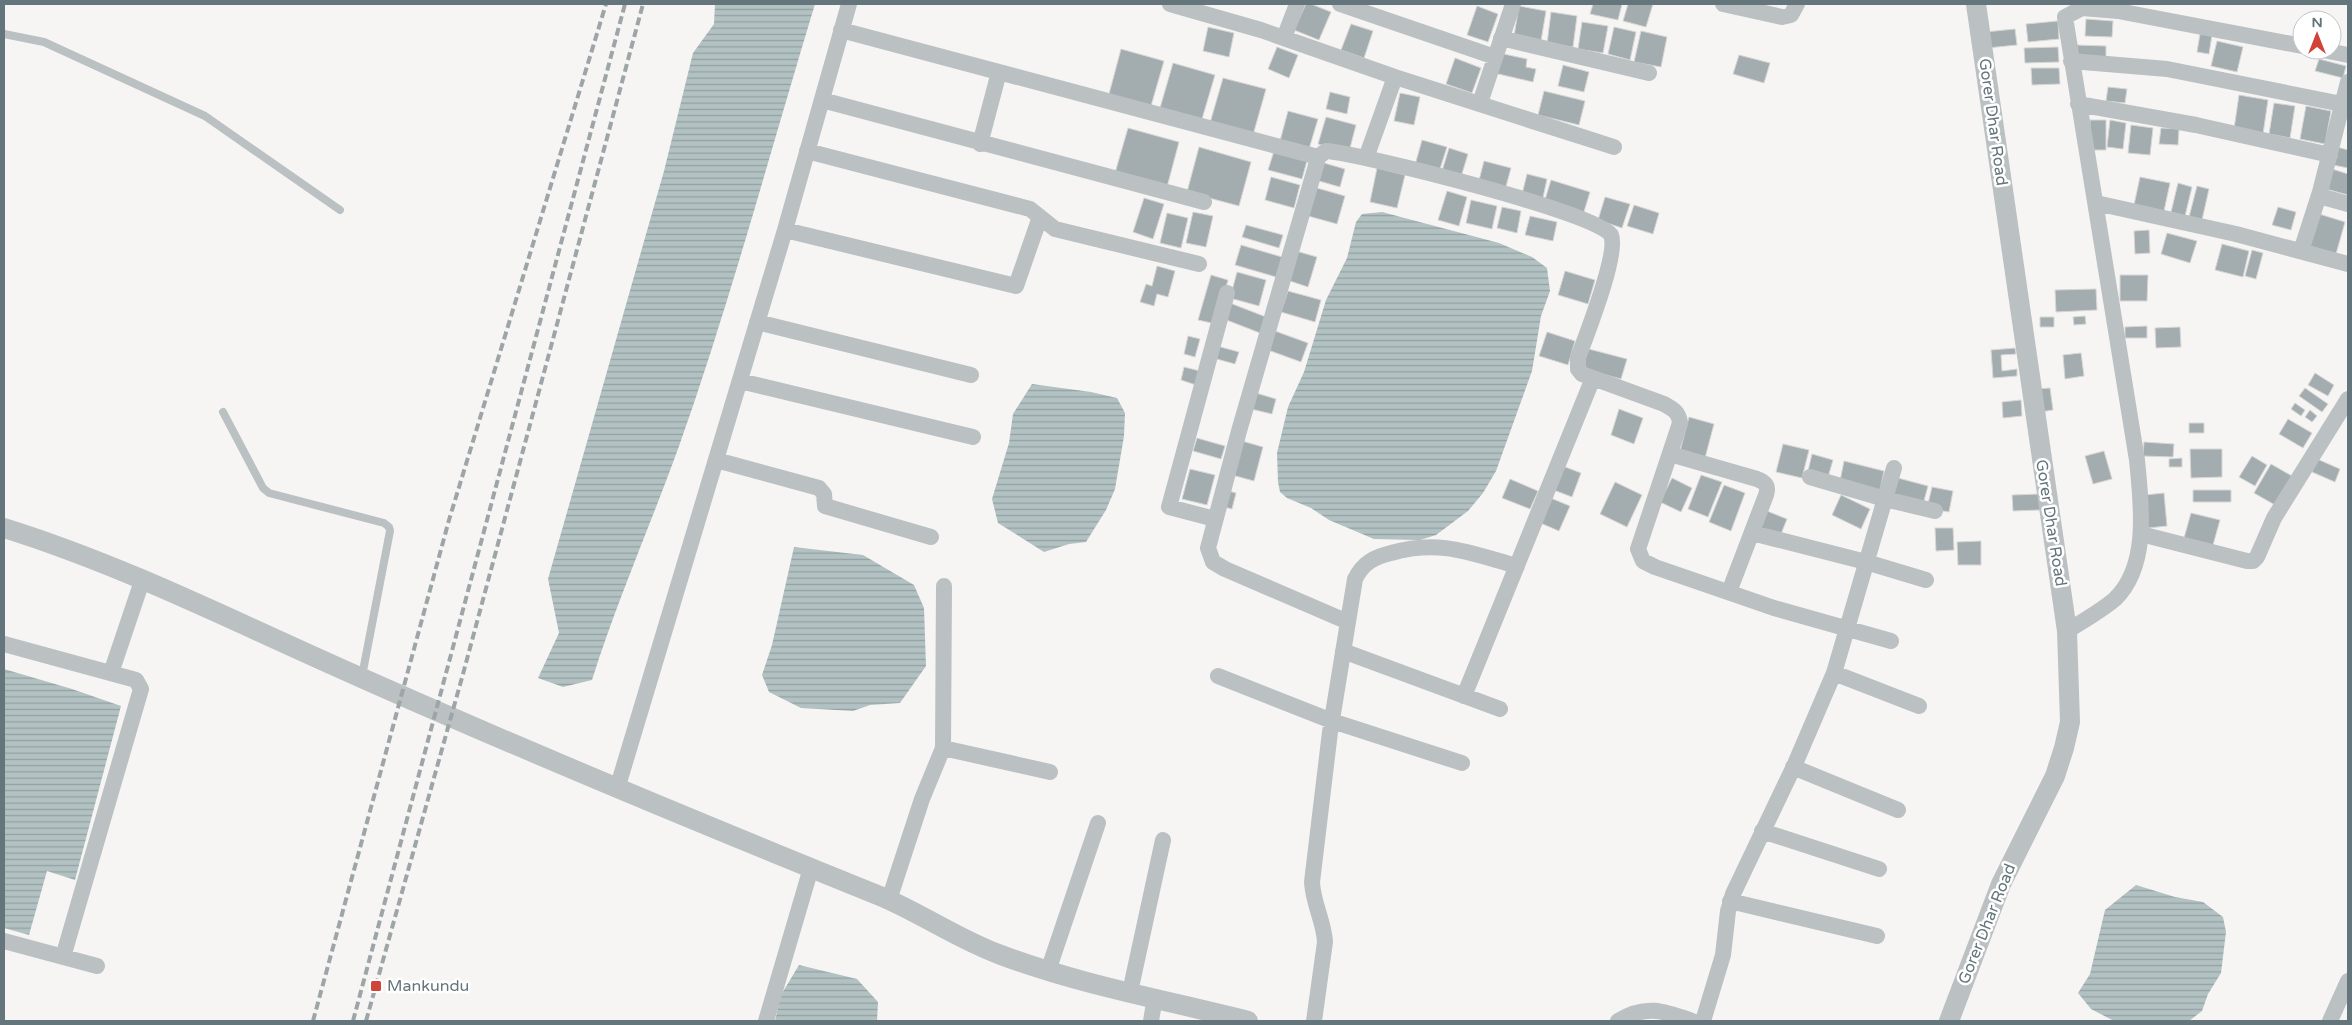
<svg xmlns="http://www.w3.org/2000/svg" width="2352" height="1025" viewBox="0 0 2352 1025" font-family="'Varela Round',sans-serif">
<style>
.water{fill:url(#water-rules)}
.building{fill:#a3acaf;stroke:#d7d7d5}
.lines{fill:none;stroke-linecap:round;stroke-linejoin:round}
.service{stroke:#bbc0c2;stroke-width:8}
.minor{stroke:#bbc0c2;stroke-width:16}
.tertiary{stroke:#bbc0c2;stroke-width:20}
.rail{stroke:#9da5a8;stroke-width:4;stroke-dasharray:8 4;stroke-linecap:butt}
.poi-dot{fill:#d14338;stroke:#fff;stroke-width:2}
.labels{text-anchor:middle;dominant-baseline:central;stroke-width:5;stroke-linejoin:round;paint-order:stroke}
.street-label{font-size:16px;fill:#64757b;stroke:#fff}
.poi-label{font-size:16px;fill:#64757b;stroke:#fff;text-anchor:start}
</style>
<defs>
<pattern id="water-rules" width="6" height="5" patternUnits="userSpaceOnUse" patternTransform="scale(1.25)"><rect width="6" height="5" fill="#b2c1c2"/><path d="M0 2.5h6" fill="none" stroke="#94a1a3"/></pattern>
</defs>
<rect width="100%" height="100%" fill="#f6f5f3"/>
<path class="water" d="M715,4H815C770,152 730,303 678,449C650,526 617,601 592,680L563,687L538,678L559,633L548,579L664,171L693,53L714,24Z
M1382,212L1499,243L1532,257L1547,268L1550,291L1541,316L1532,371L1496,471L1483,493L1468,511L1436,535L1420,540L1374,539L1329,520L1311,508L1287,498L1280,492L1278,482L1277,453L1288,407L1304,372L1326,300L1347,258L1356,222L1362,214Z
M1032,384L1091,392L1117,398L1125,413L1124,436L1115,489L1106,510L1086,542L1069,544L1044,552L998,523L992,499L1009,443L1013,414Z
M794,547L863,555L914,585L924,608L926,666L900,703L870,705L853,711L801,708L769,692L762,675L772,645Z
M4,669L72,689L121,706L75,880L47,871L29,935L4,928Z
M2136,885L2175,897L2203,902L2223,917L2226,932L2221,973L2208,994L2202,1011L2189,1021H2114L2091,1009L2078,993L2090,974L2105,910Z
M799,965L857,979L878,1002L877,1021H775L781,995Z"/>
<path class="building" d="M1306,4H1311L1331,12L1319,40L1294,30Z
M1593,4H1622L1618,20L1590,14Z
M1628,4H1653L1646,27L1623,21Z
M1477,6L1498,14L1488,42L1467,35Z
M1519,6L1546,11L1541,41L1514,36Z
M1551,12L1577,16L1573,47L1547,44Z
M2086,19L2113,21L2112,37L2085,36Z
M2058,21L2059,39L2028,42L2026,24Z
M1582,22L1608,26L1603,53L1578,49Z
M1351,24L1373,31L1364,58L1341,50Z
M1208,27L1234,33L1229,57L1203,51Z
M1614,27L1636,32L1630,60L1608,54Z
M2015,29L2017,45L1987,48L1985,32Z
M1641,31L1667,37L1661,67L1634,62Z
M2200,34L2212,35L2209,54L2197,52Z
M2217,41L2243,47L2237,72L2211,66Z
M2076,45L2106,46V58H2076Z
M1277,47L1298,55L1289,78L1268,69Z
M2058,47L2059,62L2025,63L2024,48Z
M1121,49L1164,61L1151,106L1109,94Z
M1499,53L1527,59L1526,67L1536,69L1533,82L1494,73Z
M1739,55L1770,63L1764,83L1733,74Z
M1455,58L1481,68L1472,93L1446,84Z
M2319,59L2346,66L2343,78L2315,71Z
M1173,63L1215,75L1202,119L1160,108Z
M1563,65L1589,72L1584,92L1558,86Z
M2031,68H2059L2060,84L2032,85Z
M1223,78L1266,89L1253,135L1210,123Z
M2108,87L2127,89L2125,103L2106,101Z
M1544,91L1585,101L1579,125L1538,115Z
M1330,92L1350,97L1347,114L1326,109Z
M1400,93L1420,97L1414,125L1394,121Z
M2239,95L2268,100L2263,134L2234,129Z
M2274,103L2295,106L2290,138L2269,134Z
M2306,106L2331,111L2325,144L2300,139Z
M1288,111L1318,119L1309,149L1280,141Z
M1326,117L1356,125L1349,152L1318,144Z
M2090,120H2106V150H2090Z
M2110,120L2126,123L2123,149L2107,147Z
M2131,125L2153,128L2150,155L2128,153Z
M1128,128L1179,142L1167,187L1115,173Z
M2161,128L2179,129L2178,145L2159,144Z
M1422,140L1447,147L1439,172L1415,165Z
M1199,147L1251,162L1239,206L1187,192Z
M2337,147L2348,150V168L2333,165Z
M1275,148L1308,157L1302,179L1268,170Z
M1449,148L1468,154L1461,177L1442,171Z
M1484,161L1511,168L1505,190L1478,184Z
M1324,163L1345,169L1340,187L1319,181Z
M1377,168L1405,175L1397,208L1370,202Z
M2332,169L2348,174V195L2326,189Z
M1527,174L1547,179L1542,202L1521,198Z
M1271,177L1300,185L1294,208L1265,200Z
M2140,177L2170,183L2164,211L2134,205Z
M1551,180L1590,192L1583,215L1544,203Z
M2178,183L2192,187L2185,216L2171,212Z
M2197,186L2209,189L2202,220L2189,217Z
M1317,188L1345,196L1337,224L1308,216Z
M1447,191L1467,197L1459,226L1438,220Z
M1605,197L1630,204L1622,228L1598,220Z
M1144,198L1164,204L1153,239L1133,232Z
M1471,200L1497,206L1492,229L1466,223Z
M1634,205L1659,213L1653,234L1627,226Z
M1502,207L1521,211L1517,233L1497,228Z
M2278,207L2296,212L2291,230L2272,225Z
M1193,212L1213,216L1206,247L1186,243Z
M1167,213L1188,218L1181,248L1160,243Z
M2316,213L2345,222L2336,254L2306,245Z
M1530,216L1557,222L1553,241L1525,235Z
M1246,225L1283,235L1279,248L1242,237Z
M2149,230L2150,253L2135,254L2134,231Z
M2167,233L2197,241L2190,263L2161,254Z
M2222,244L2249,251L2243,277L2215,270Z
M1241,245L1282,257L1276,277L1235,265Z
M2252,250L2263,253L2256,279L2245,276Z
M1296,251L1317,257L1308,287L1287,280Z
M1157,266L1175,271L1168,297L1157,294L1154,306L1140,302L1146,284L1152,286Z
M1565,271L1595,280L1588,304L1558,295Z
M1237,272L1266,280L1259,306L1230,298Z
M1211,275L1228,280L1216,324L1198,320Z
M2120,275H2148L2147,301H2120Z
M2096,289L2097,310L2056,312L2055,290Z
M1288,291L1321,300L1315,322L1281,312Z
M1230,303L1266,317L1260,333L1224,319Z
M2085,316L2086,324L2074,325L2073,317Z
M2040,317H2054V327H2040Z
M2147,326V338H2125V327Z
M2180,327L2181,347L2156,348L2155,328Z
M1275,331L1308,343L1301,362L1268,350Z
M1547,332L1575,341L1568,365L1539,356Z
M1188,336L1200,339L1195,357L1184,354Z
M1217,346L1239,352L1235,364L1213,358Z
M1585,348L1627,359L1621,379L1580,368Z
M2015,348L2016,354L2001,355L2002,371L2017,369V376L1993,378L1991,350Z
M2081,353L2084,376L2065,379L2063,355Z
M1184,367L1200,371L1196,385L1181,380Z
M2315,373L2334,385L2328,396L2308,385Z
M2050,388L2053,410L2040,412L2036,389Z
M2305,388L2328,404L2322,412L2299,396Z
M1256,393L1276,399L1272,414L1251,409Z
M2021,400L2022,416L2003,418L2002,402Z
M2295,403L2305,410L2301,416L2291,409Z
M1619,409L1643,418L1634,444L1611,435Z
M2310,410L2317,416L2312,422L2305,417Z
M1689,417L1714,424L1705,458L1680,451Z
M2288,419L2312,433L2303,448L2279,434Z
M2189,423H2204V433H2189Z
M1197,438L1225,446L1221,459L1193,451Z
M1242,441L1263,447L1254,481L1232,475Z
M2144,442L2174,444L2173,457L2143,456Z
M1783,444L1809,450L1802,478L1776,472Z
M2190,449H2222V477L2191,478Z
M2104,451L2112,479L2093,484L2085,456Z
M1812,454L1833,460L1828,477L1808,471Z
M2252,456L2267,465L2255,486L2239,477Z
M2182,458V467H2169V459Z
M2317,459L2340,469L2335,482L2312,472Z
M1844,461L1884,471L1880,490L1840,481Z
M2271,464L2292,476L2275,505L2254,493Z
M1560,465L1581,473L1572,497L1551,489Z
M1190,469L1215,475L1207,505L1182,499Z
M1701,475L1722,482L1708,517L1688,509Z
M1672,478L1692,488L1681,512L1660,502Z
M1898,478L1928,486L1922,508L1892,500Z
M1510,479L1538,491L1530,509L1502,498Z
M1615,482L1642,495L1627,527L1600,514Z
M1724,485L1745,493L1731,531L1709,522Z
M1932,487L1953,491L1949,512L1927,508Z
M1225,490L1236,493L1232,509L1220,506Z
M2193,490H2231V502H2193Z
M2164,493L2167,526L2148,528L2145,495Z
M2040,494V510L2013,511L2012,495Z
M1841,495L1870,509L1861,529L1832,515Z
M1548,497L1570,506L1559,531L1538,522Z
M1762,509L1787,519L1779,539L1755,529Z
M2191,513L2220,520L2213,545L2184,538Z
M1935,528H1953L1954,550L1936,551Z
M1981,541V565H1958L1957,542Z"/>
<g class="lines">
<path class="service" d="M4,34L44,42L205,116L340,210
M223,412L263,488L269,493L384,523L389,527L390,531L362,676"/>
<path class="minor" d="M1170,4L1261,30L1395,77L1614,147
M1340,4L1495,57
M1723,4L1782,17L1791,15L1797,4
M841,30L1318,157
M1284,38L1297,4
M1501,38L1649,73
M2323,50L2348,55
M2071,61L2167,69L2342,104
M822,100L1204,202
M1480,103L1513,4
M2078,104L2196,125L2330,155
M980,144L999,72
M807,151L1030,209L1055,229L1199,264
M1366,158L1395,77
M2319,196L2348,204
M2096,203L2236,234L2348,264
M785,230L1016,286L1040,217
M2301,251L2320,192L2348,82
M757,322L971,375
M740,381L973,437
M1670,454L1757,479C1765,482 1769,486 1766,495L1729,592
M716,460L819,488L824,494L825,506L931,537
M1810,477L1885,499L1935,511
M1215,519L1169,507L1227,293
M1752,533L1866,562L1926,580
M2141,534L2247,561H2253L2257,557L2274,518L2348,399
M1348,622L1225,569L1213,562L1208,548L1239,431L1317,162L1318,157L1326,151C1359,153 1602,214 1611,235C1619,253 1586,336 1578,358V369L1582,374L1664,404C1673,409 1679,412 1680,423L1638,549L1643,561L1655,567L1774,608L1891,641
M2067,631C2083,621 2101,611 2115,599C2150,565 2141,503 2137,460L2065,17L2082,8L2118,11L2302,46
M4,644L136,680L141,689L63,957
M1343,651L1500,709
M111,673L143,578
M1834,673L1919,706
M1218,676L1332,721L1462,763
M1464,696L1593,378
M943,748L1050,772
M1793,767L1898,810
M617,789L785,230L849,4
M1762,831L1879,869
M889,900L922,799L943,748L944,586
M1730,901L1877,936
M4,941L97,966
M1048,971L1098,823
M1130,992L1163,840
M766,1021L811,868
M1151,1021L1155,997
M1314,1021L1325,942C1324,921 1313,904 1312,882L1330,732L1355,579C1363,563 1374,557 1391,553C1440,539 1470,553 1517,566
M1618,1021C1646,1004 1664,1011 1692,1021
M1703,1021L1723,955L1728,911L1733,894L1795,764L1834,673L1894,468
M2330,1021L2348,981"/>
<path class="tertiary" d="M4,528C129,567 245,627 364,679C535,755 707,826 880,896C921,913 959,940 1001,955C1081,985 1166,1000 1248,1021
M1949,1021L2001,884L2055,776L2064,748L2070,722L2067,631L1976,4"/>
<path class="rail" d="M313,1021L449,520L606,4
M353,1021L625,4
M366,1021L463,674L643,4"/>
</g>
<rect class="poi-dot" x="370" y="980" width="12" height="12" rx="2.5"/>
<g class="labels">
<g class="street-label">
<text transform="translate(1993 122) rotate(82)">Gorer Dhar Road</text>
<text transform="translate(2051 523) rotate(81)">Gorer Dhar Road</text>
<text transform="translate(1987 924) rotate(-68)">Gorer Dhar Road</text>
</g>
<g class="poi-label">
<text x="387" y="986">Mankundu</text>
</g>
</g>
<rect width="2352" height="1025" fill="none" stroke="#64757b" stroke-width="10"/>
<g transform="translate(2317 35)"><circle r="24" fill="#ffffff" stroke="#c1c8ca"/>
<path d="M0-4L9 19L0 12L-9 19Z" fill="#d14338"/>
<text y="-8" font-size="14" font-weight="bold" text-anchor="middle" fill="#64757b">N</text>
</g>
</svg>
